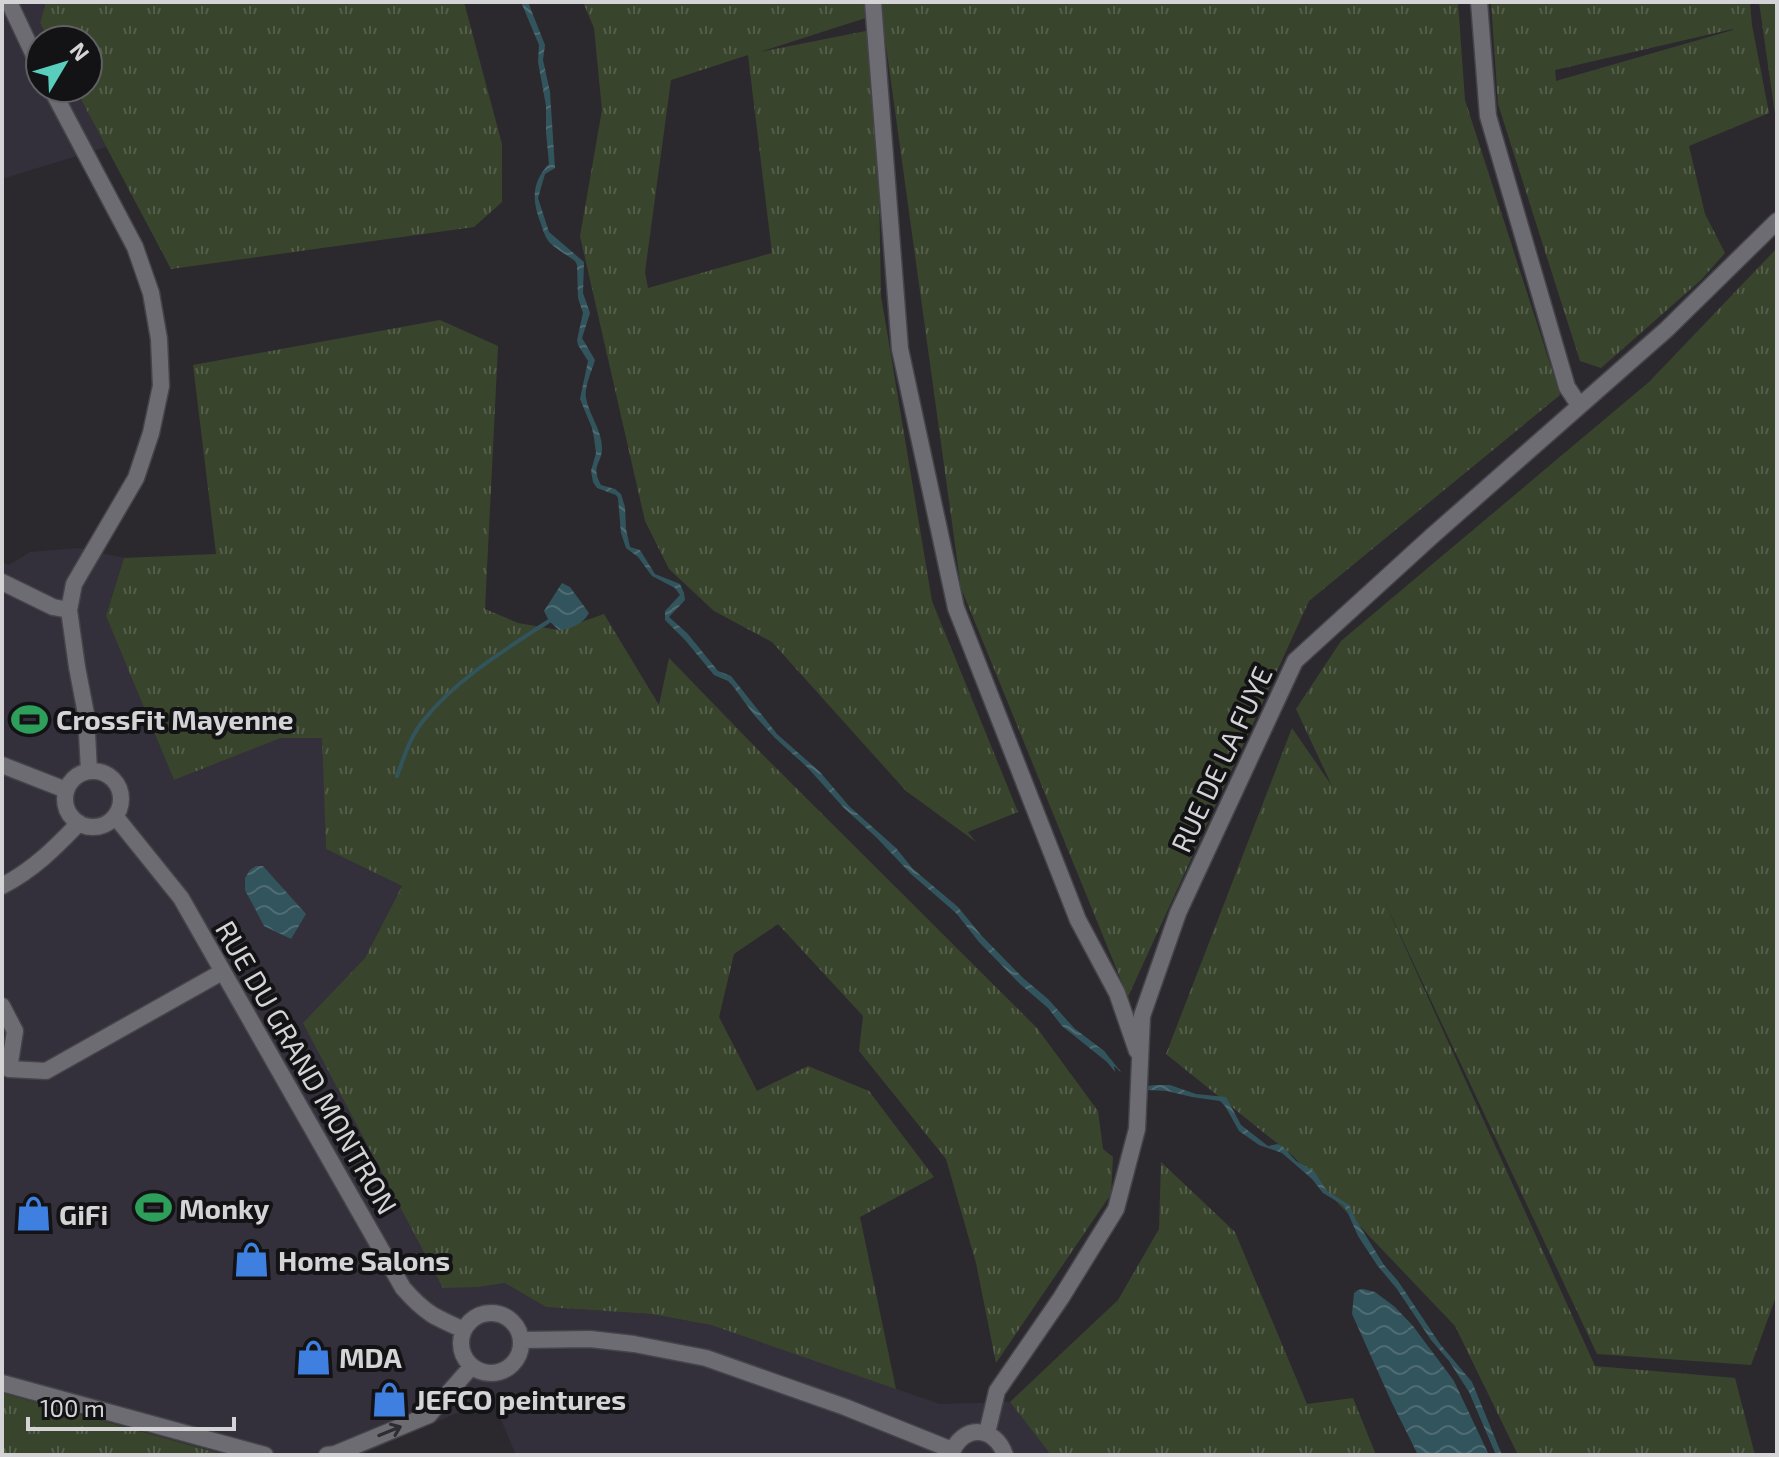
<svg xmlns="http://www.w3.org/2000/svg" width="1779" height="1457" viewBox="0 0 1779 1457" font-family="'Exo 2',sans-serif">
<style>
.built{fill:#33303b}
.grass{fill:url(#grass-tufts);fill-rule:evenodd}
.water{fill:url(#water-waves)}
.lines{fill:none;stroke-linecap:round;stroke-linejoin:round}
.stream{stroke:#32545c;stroke-width:4}
.minor-casing{stroke:#454449;stroke-width:19}
.minor{stroke:#6d6c72;stroke-width:16}
.oneway{stroke:#2e2d31}
.labels{text-anchor:middle;dominant-baseline:central;stroke-width:8;stroke-linejoin:round;paint-order:stroke}
.poi-label{font-size:28px;font-weight:bold;fill:#d4d3d6;stroke:#131215;text-anchor:start}
.street-label{font-size:28px;fill:#d4d3d6;stroke:#131215}
</style>
<defs>
<pattern id="grass-tufts" width="24" height="20" patternUnits="userSpaceOnUse" patternTransform="scale(2)"><rect width="24" height="20" fill="#39442d"/><path d="M3 7l-1-3M5 7V3M7 7l1-3M15 17l-1-3M17 17v-4M19 17l1-3" fill="none" stroke="#555e4b"/></pattern>
<pattern id="water-waves" width="16" height="10" patternUnits="userSpaceOnUse" patternTransform="scale(2)"><rect width="16" height="10" fill="#32545c"/><path d="M0 5q4-4 8 0t8 0" fill="none" stroke="#4f6c73"/></pattern>
</defs>
<rect width="100%" height="100%" fill="#2b292e"/>
<path class="built" d="M2,2H46L40,23L49,40H40V88H75L106,147L2,179Z
M79,548L124,558L106,616L174,780L281,738H322L326,849L402,886L365,958L304,1023L479,1287L505,1283L546,1307L651,1314L711,1325L940,1404L1010,1402L1051,1455H516L492,1398L360,1455H225L2,1393V562L9,565L30,552Z"/>
<path class="grass" d="M46,2H464L502,144V202L474,227L171,269L75,88H88V40H49L40,23Z
M583,2H873L875,15L760,52L876,29L881,296L932,601L1018,812L968,832L976,842L906,791L772,642L714,611L669,569L645,521L580,236L602,110L594,28ZM748,55L772,253L648,288L645,272L671,80Z
M880,2H1458L1465,100L1560,395L1309,601L1128,997L961,588Z
M1491,2H1750L1752,25L1769,113L1689,146L1705,214L1725,253L1701,280L1601,368L1580,361L1498,104ZM1733,29V30L1556,81L1555,70Z
M1759,2H1777V128Z
M1777,248V1294L1751,1365L1597,1354L1382,896L1595,1366L1735,1378L1755,1455H1518L1455,1326L1293,1156L1166,1054L1292,728L1332,786L1296,709L1341,641L1649,382Z
M440,320L498,346L485,609L518,623L558,630L604,614L659,705L669,658L768,760L1037,1028L1098,1111L1103,1149L1113,1157L1111,1194L996,1363L976,1263L946,1159L859,1051L863,1016L778,924L734,954L719,1017L757,1091L808,1066L869,1091L934,1177L860,1217L896,1389L711,1325L651,1314L546,1307L505,1283L479,1287L443,1288L303,1023L365,958L402,886L326,849L322,738H281L174,780L106,616L124,558L216,554L193,365Z
M1161,1162L1235,1232L1307,1404L1353,1398L1376,1455H1051L1010,1402L1118,1300L1159,1229Z
M2,1393L225,1455H2Z"/>
<path class="water" d="M521,2H528L545,45L543,60L550,92L555,168L545,174L538,198L549,232L584,262L583,293L590,313L582,338L595,360C592,371 584,387 586,398C589,415 602,430 602,448C602,465 590,464 601,485L615,489L621,494L625,507L626,529L630,547L640,550L655,574L680,584L684,593L685,600L669,617L687,633L718,671L731,676L777,734L820,772L849,806L896,848L913,869L958,907L981,935L1023,978L1048,999L1074,1028L1104,1051L1122,1073L1114,1066L1115,1072L1107,1062L1062,1026L1048,1008L1020,984L979,942L956,913L911,874L876,837L844,808L807,767L775,738L754,715L732,685L728,681L714,675L685,640L665,620V611L680,595L675,588L652,576L638,557L626,548L621,533L618,498L616,495L597,488L593,482L591,471L596,453L594,438L592,428L580,399L588,361L578,345L577,340L583,313L578,298L577,265L575,261C567,255 556,249 549,242C545,237 543,230 541,224C532,201 531,183 549,164L546,132V106L538,62L539,45Z
M562,583L570,587L589,613C584,623 570,630 559,630L549,621L544,611Z
M256,866H263L306,914L291,939L264,926L245,890V878L250,870Z
M1155,1085H1170L1196,1094L1226,1097L1241,1125L1268,1146L1278,1144L1283,1147L1296,1161L1314,1171L1327,1191L1349,1205L1356,1220L1384,1265L1398,1281L1440,1344L1472,1382L1502,1455H1496L1469,1392L1449,1361L1431,1340L1397,1289L1377,1265L1358,1236L1347,1211L1343,1205L1323,1193L1312,1179L1282,1153L1259,1145L1239,1131L1225,1106L1220,1101L1192,1097L1167,1091L1148,1090V1086Z
M1363,1289L1375,1292L1395,1307L1413,1326L1454,1381L1489,1455H1418L1392,1403L1352,1314L1354,1293L1358,1290Z"/>
<g class="lines">
<path class="stream" d="M397,776C404,757 410,737 423,721C455,680 506,649 549,621"/>
<defs>
<path id="minor" d="M9,2L40,68
M873,2L900,349L956,608L1078,920L1117,993L1137,1051
M1479,2L1488,116L1567,387L1579,405
M2,582L53,607L69,610L74,584L136,478L151,433L161,386L159,339L151,293L135,247L51,88
M69,610L77,667L86,714L89,771
M2,765L66,790
M65 799a28 28 0 1 1 56 0a28 28 0 1 1-56 0Z
M115,816L181,898L403,1288C425,1313 434,1317 464,1330
M2,886C33,870 55,848 79,823
M2,1006L15,1031L9,1069L46,1071L222,972
M461 1343a30 30 0 1 1 60 0a30 30 0 1 1-60 0Z
M521,1340L590,1339L634,1344L706,1358L845,1407L952,1450
M2,1383L265,1455
M987,1433L997,1391L1061,1298L1116,1209L1137,1129L1142,1016L1178,913L1295,661L1432,536L1667,329L1777,221
M327,1455L335,1454L429,1415L472,1366
M951,1455C961,1424 995,1425 1005,1455"/>
</defs>
<use href="#minor" class="minor-casing"/>
<use href="#minor" class="minor"/>
</g>
<defs><path id="oneway-shaft" d="M-6 0H5M1.5-3L5.5 0L1.5 3" fill="none" stroke-width="1.6" stroke-linecap="round" stroke-linejoin="round" transform="scale(2)"/></defs>
<use class="oneway" href="#oneway-shaft" transform="translate(390 1431) rotate(-22)"/>
<defs>
<symbol id="stadium-bare" viewBox="-9 -9 18 18"><path d="M0-5a6.5 5 0 1 0 0 10a6.5 5 0 1 0 0-10ZM-3.5-1.8h7v3.6h-7Z" fill="#2e9e5b" stroke="#131215" stroke-width="2.5" paint-order="stroke"/></symbol>
<symbol id="shop-bare" viewBox="-9 -9 18 18"><path d="M-5-2.5h2.3a2.7 3.5 0 0 1 5.4 0H5L5.5 6h-11ZM-1.5-2.5h3a1.5 2.3 0 0 0-3 0Z" fill="#3f7fe0" stroke="#131215" stroke-width="2.5" paint-order="stroke"/></symbol>
</defs>
<g fill-rule="evenodd">
<use href="#stadium-bare" x="4" y="694" width="51" height="51"/>
<use href="#stadium-bare" x="128" y="1182" width="51" height="51"/>
<use href="#shop-bare" x="8" y="1188" width="51" height="51"/>
<use href="#shop-bare" x="226" y="1234" width="51" height="51"/>
<use href="#shop-bare" x="288" y="1332" width="51" height="51"/>
<use href="#shop-bare" x="364" y="1374" width="51" height="51"/>
</g>
<g class="labels">
<g class="poi-label">
<text x="56" y="719">CrossFit Mayenne</text>
<text x="179" y="1208">Monky</text>
<text x="59" y="1214">GiFi</text>
<text x="278" y="1260">Home Salons</text>
<text x="339" y="1357">MDA</text>
<text x="415" y="1399">JEFCO peintures</text>
</g>
<g class="street-label">
<text transform="translate(1221 759) rotate(-65)">RUE DE LA FUYE</text>
<text transform="translate(307 1067) rotate(60)">RUE DU GRAND MONTRON</text>
</g>
</g>
<rect width="1779" height="1457" fill="none" stroke="#d4d3d6" stroke-width="8"/>
<g transform="translate(64 64) rotate(52)"><circle r="38" fill="#131215" stroke="#605f62" stroke-width="2"/>
<path d="M0-6L14 30L0 20L-14 30Z" fill="#5acebc"/>
<text y="-12" font-size="22" font-weight="bold" text-anchor="middle" fill="#d4d3d6">N</text>
</g>
<path d="M28 1417v12h206v-12" fill="none" stroke="#d4d3d6" stroke-width="4"/>
<text x="40" y="1417" font-size="24" fill="#d4d3d6" stroke="#131215" stroke-width="6" paint-order="stroke">100 m</text>
</svg>
